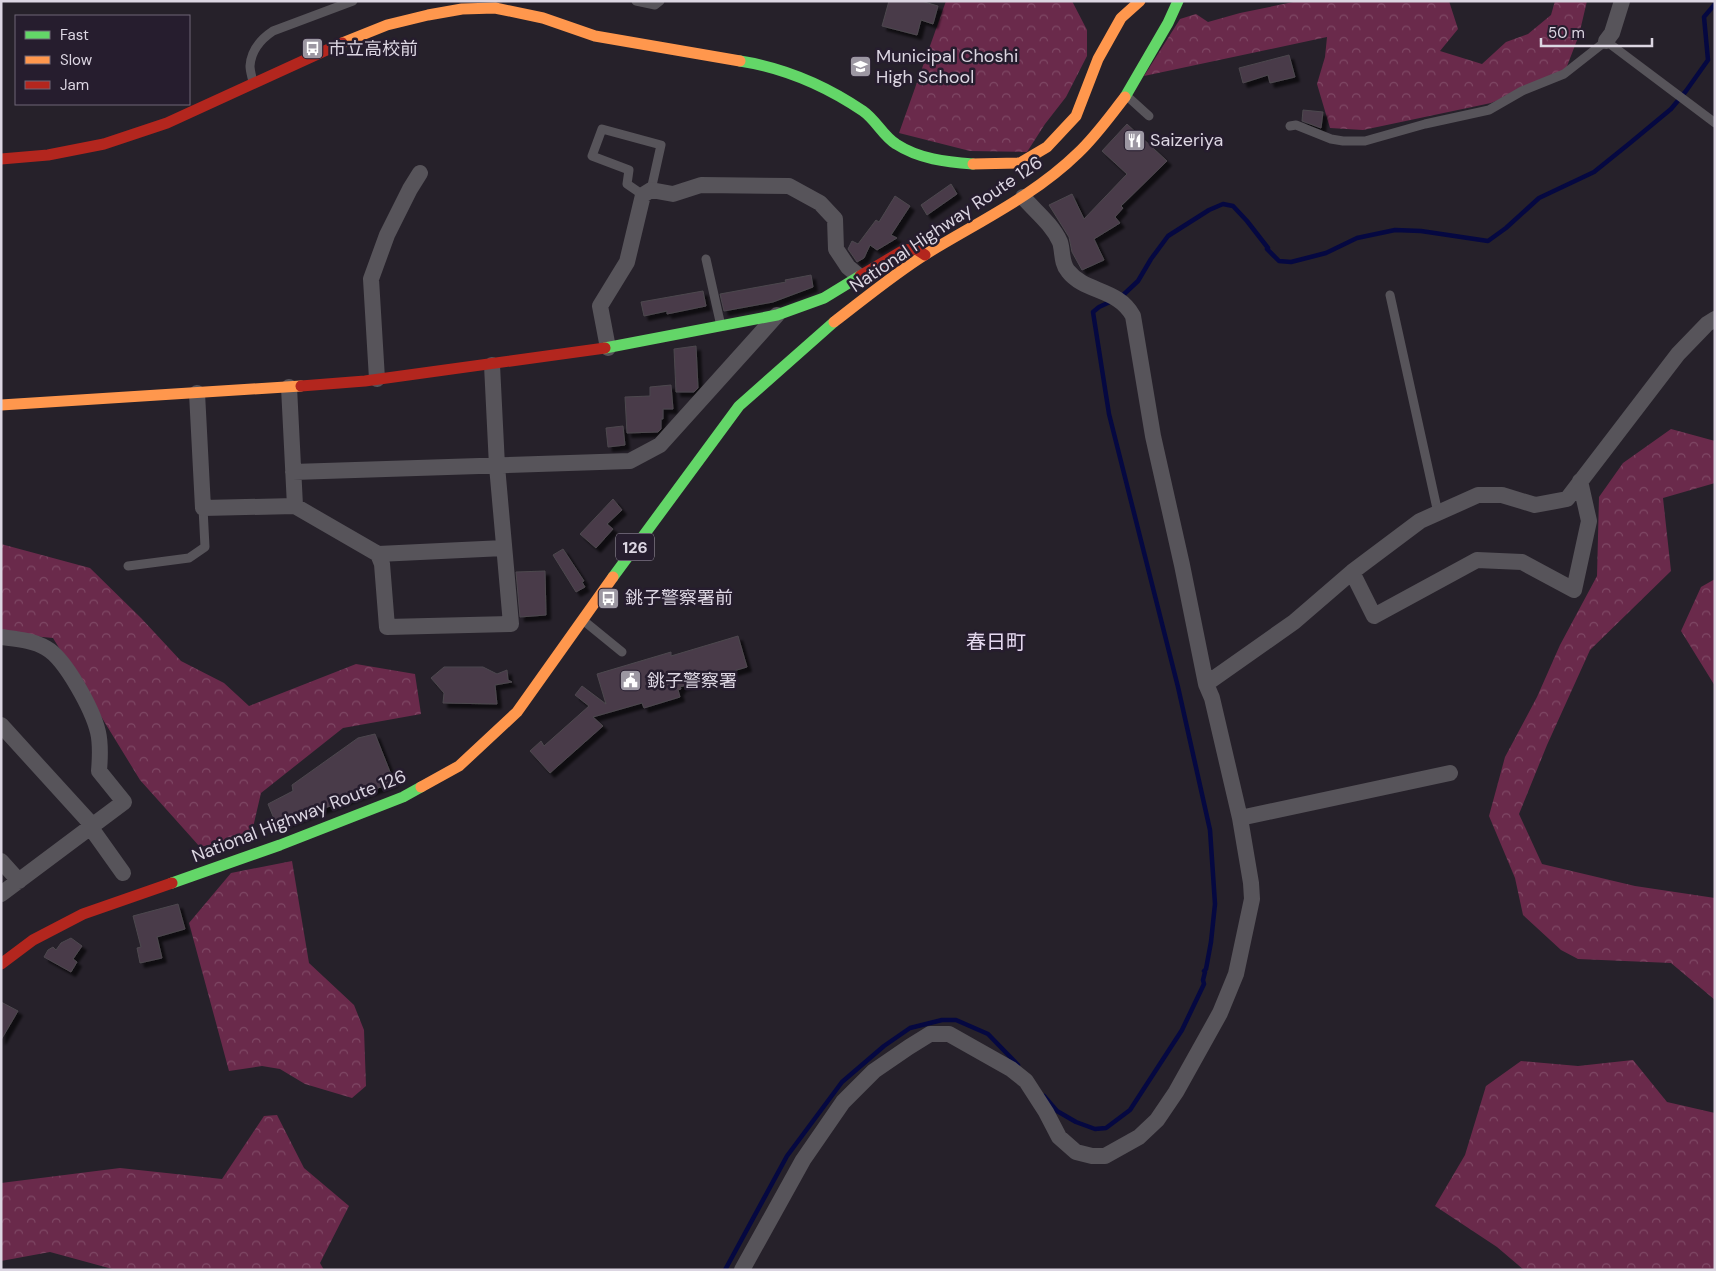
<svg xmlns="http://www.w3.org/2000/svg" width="1716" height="1271" viewBox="0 0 1716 1271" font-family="'DM Sans','Noto Sans JP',sans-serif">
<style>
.forest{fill:url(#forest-crowns)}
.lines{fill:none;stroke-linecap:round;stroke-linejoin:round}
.stream{stroke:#050841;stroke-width:4.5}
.building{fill:#493b4a;stroke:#4d484e;filter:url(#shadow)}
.lane{stroke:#57545a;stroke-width:9}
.street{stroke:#57545a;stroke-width:16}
.fast{stroke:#63d668;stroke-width:11}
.slow{stroke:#ff974d;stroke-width:11}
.jam{stroke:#b3261e;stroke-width:11}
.labels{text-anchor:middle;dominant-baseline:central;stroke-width:5;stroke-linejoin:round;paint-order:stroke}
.shield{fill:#261d2e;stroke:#a59eac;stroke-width:1}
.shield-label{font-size:16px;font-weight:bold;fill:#dcd6e2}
.poi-label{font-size:18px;fill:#dcd6e2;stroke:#261d2e;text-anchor:start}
.street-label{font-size:18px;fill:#dcd6e2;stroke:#261d2e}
.quarter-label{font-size:20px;fill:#e5d9f0;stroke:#261d2e}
</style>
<defs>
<pattern id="forest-crowns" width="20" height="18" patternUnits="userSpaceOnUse" patternTransform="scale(1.25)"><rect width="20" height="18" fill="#6a2a4b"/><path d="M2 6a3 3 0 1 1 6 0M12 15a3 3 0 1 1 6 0" fill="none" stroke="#7f4865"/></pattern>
<filter id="shadow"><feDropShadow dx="4.5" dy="4.5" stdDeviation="1" flood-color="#0009"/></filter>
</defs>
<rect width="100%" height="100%" fill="#26212a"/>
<path class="forest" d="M946,1H1072L1087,30V56L1066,97L1045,124L1027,152L970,151L899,133Z
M1298,1H1449L1458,29L1440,51L1482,64L1506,42L1528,34L1551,15L1555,1H1587L1579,35L1564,74L1491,103L1363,130L1330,128L1317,84L1325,57L1327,37L1144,76L1180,19L1196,14L1208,22L1240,13Z
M1671,429L1715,441V483L1663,498L1671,571L1590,650L1547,745L1519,814L1542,864L1635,886L1715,898V1000L1671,963L1578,959L1561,950L1523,915L1515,878L1489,816L1505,757L1537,697L1560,645L1597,576L1599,497L1623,463Z
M1,544L90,568L141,618L181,661L224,683L249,706L356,664L415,674L421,714L343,728L261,793L251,836L200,847L140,780L53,638L1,633Z
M1715,579V686L1681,631L1701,587Z
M292,861L309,963L354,1005L364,1030L366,1086L352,1098L305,1084L280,1069L262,1066L229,1071L189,923L231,873Z
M1633,1060L1667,1102L1715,1113V1270H1524L1497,1247L1435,1206L1465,1155L1486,1086L1521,1061L1578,1066Z
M277,1115L304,1168L349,1206L320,1263L324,1270H116L50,1252L1,1261V1183L120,1168L222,1179L264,1116Z"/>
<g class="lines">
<path class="stream" d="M1121,297L1138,281L1151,259L1168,236L1209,210L1223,204L1233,206L1247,221L1268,248L1267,249L1279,261L1291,262L1326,253L1357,238L1395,230L1421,231L1488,241L1506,228L1539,198L1594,172L1630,143L1671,109L1686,91L1708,60L1704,17L1715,4
M1044,1096L1057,1111L1076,1122L1095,1129L1106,1128L1130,1110L1182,1030L1204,984L1203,980L1205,972L1204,971L1206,969L1211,942L1215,904L1210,830L1178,687L1109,414L1093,312L1099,307L1112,301
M725,1270L787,1156L842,1082L884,1046L910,1028L942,1020H956L988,1034L1018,1065"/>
</g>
<path class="building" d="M889,1H921L938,6L933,24L921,20L917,35L882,26Z
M1289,55L1295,77L1270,83L1268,75L1243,83L1239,68Z
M1303,110L1323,112L1321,128L1302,121Z
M1127,124L1167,161L1121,206L1123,208L1115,217L1120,223L1094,239L1104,260L1082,270L1072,252L1069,237L1049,205L1072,194L1084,219L1127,174L1102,151Z
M951,184L957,194L927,215L921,205Z
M895,196L910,206L891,235L897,238L877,250L870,245L864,258L857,262L848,249L852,241L858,244L876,220L879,222Z
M811,275L813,287L773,302L724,311L720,294L786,282L785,280Z
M703,291L706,306L667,314V311L644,316L641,302Z
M696,346L698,388L694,392H676L674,349Z
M671,385L673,409H663V419H661V429L658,432L627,433L625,397L650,396V387Z
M623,426L625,445L608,447L606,428Z
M613,499L622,510L607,524L613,529L596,548L580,534Z
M563,549L584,581L582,582L585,587L576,592L553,555Z
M545,571L546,615L520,617L516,572Z
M738,636L747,667L680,687L681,689L678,690L680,697L644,708L642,703L593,717L603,726L550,773L530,751L541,741L544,746L589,706L575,695L582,686L606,704L597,674L671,652V656Z
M444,667H483L497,674L507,670L508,680L512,682L495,685L497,704L443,703L444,693L431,678Z
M375,734L394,782L277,826L268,804L293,791L292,785L358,738Z
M178,904L185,929L157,937L162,958L140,963L137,948L141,947L133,916Z
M71,938L82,946L73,959L77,962L71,972L44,957L48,950L53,947L56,950L61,943Z
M1,1002L18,1011L1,1040Z"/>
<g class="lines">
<path class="lane" d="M636,1L655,5L660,1
M253,82C252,77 250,71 250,66C251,51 261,39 273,31L353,1
M1128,97L1149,116
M1290,126L1296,125L1331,139L1343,141H1365L1425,124L1489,110L1522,91L1564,74L1606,41L1715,123
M643,195L627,184L629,170L592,156L602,129L661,145L651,190
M706,259L721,326
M1390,295L1438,513
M128,566L189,558L205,547L203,508
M584,621L622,652"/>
<path class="street" d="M1606,41L1612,33L1622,1
M608,348L600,306L627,262L643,195L651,190L673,194L701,185L789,186L820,203L835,219L836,249L848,267L860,277
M377,379L371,279L387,235L410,189L420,173
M289,387L295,506
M197,393L203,508L295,506L378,554L382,564L387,627L511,624L497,466L492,365
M293,472L630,461L660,445L777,315
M378,554L504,548
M1352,572L1374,616L1477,560L1522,562L1574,590L1589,521L1580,481
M1,637C16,639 33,640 46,648C66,659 93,711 98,732C101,745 100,759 99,771L124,802L1,894
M1206,684L1294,622L1352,572L1420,521L1478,495H1502L1535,505L1567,499L1678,354L1707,324L1715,319
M1,725L93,826
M1240,818L1450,773
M91,828L123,873
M1,861L19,881
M742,1270L803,1160L843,1102L874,1071L909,1047L930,1034H949L1011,1069L1026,1081L1046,1112L1059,1137L1076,1152L1092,1156H1105L1139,1137L1157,1120L1176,1092L1220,1013L1236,974L1252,899L1251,883L1240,818L1212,698L1206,684L1182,565L1153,436L1133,316C1118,288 1085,293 1068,271C1061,263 1063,251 1060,242C1052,224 1035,211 1023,197"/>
<path class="fast" d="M740,61C785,68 826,86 863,111C876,120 883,136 896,144C919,159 946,162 973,164
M1125,97L1168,23L1178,1
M605,348L777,315L824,298L860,276
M613,577L739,406L834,322
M172,883L280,845L403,797L421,787"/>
<path class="slow" d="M342,43L387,25L428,15L462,9L495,8L543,18L595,36L740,61
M973,164L1020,163L1047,147L1076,116L1098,59L1121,18L1140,1
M834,322C864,299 894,274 926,254C978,222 1034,196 1078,153C1096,136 1110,116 1125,97
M1,405L301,386
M421,787L459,766L517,712L613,577"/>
<path class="jam" d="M1,159L48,155L104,144L167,123L342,43
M860,276L904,250L916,249L925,255
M301,386L365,381L605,348
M1,964L33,940L83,914L172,883"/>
</g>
<defs>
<symbol id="bus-square" viewBox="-11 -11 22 22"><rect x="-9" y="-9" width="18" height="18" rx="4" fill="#9c97a2" stroke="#261d2e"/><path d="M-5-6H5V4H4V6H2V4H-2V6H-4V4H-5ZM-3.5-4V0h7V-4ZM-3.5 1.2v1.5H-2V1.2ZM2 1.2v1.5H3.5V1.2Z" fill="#fff"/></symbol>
<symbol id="school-square" viewBox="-11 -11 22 22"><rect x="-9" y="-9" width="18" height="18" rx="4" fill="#9c97a2" stroke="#261d2e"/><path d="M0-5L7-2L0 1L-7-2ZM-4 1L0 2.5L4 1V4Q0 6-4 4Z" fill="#fff"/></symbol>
<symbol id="restaurant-square" viewBox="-11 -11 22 22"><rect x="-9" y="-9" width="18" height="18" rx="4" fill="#9c97a2" stroke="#261d2e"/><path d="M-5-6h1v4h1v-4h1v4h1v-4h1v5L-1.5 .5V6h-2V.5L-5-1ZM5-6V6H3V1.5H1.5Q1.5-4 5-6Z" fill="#fff"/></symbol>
<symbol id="civic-square" viewBox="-11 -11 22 22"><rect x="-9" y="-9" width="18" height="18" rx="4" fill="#9c97a2" stroke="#261d2e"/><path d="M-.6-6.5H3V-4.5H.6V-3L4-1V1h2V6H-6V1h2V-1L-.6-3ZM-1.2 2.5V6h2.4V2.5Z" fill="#fff"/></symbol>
</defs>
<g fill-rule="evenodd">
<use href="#bus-square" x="300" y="36" width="25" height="25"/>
<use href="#school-square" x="848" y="54" width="25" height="25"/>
<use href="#restaurant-square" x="1122" y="128" width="25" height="25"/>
<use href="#bus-square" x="596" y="586" width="25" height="25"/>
<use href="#civic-square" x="618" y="668" width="25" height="25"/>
</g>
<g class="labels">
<rect class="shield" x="616" y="533.5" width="38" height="27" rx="4"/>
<g class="shield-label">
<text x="635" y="547">126</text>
</g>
<g class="poi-label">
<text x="328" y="49">市立高校前</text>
<text x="876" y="56">Municipal Choshi<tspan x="876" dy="21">High School</tspan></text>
<text x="1150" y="140">Saizeriya</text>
<text x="625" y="598">銚子警察署前</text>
<text x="647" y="681">銚子警察署</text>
</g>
<g class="street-label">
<text transform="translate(946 224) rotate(-34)">National Highway Route 126</text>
<text transform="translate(299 816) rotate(-21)">National Highway Route 126</text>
</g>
<g class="quarter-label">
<text x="996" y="642">春日町</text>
</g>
</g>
<rect width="1716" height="1271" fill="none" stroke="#dcd6e2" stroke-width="5"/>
<rect x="15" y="15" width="175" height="90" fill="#261d2e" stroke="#6f6776"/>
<rect x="25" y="31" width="25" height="8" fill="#63d668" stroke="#6f6776"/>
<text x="60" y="40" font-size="15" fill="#dcd6e2">Fast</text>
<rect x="25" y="56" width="25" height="8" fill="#ff974d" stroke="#6f6776"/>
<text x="60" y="65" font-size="15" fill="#dcd6e2">Slow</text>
<rect x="25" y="81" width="25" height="8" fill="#b3261e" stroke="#6f6776"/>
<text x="60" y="90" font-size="15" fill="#dcd6e2">Jam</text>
<path d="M1541 38v8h111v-8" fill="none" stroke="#dcd6e2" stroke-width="2.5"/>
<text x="1548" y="38" font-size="15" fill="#dcd6e2" stroke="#261d2e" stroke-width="4" paint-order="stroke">50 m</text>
</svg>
